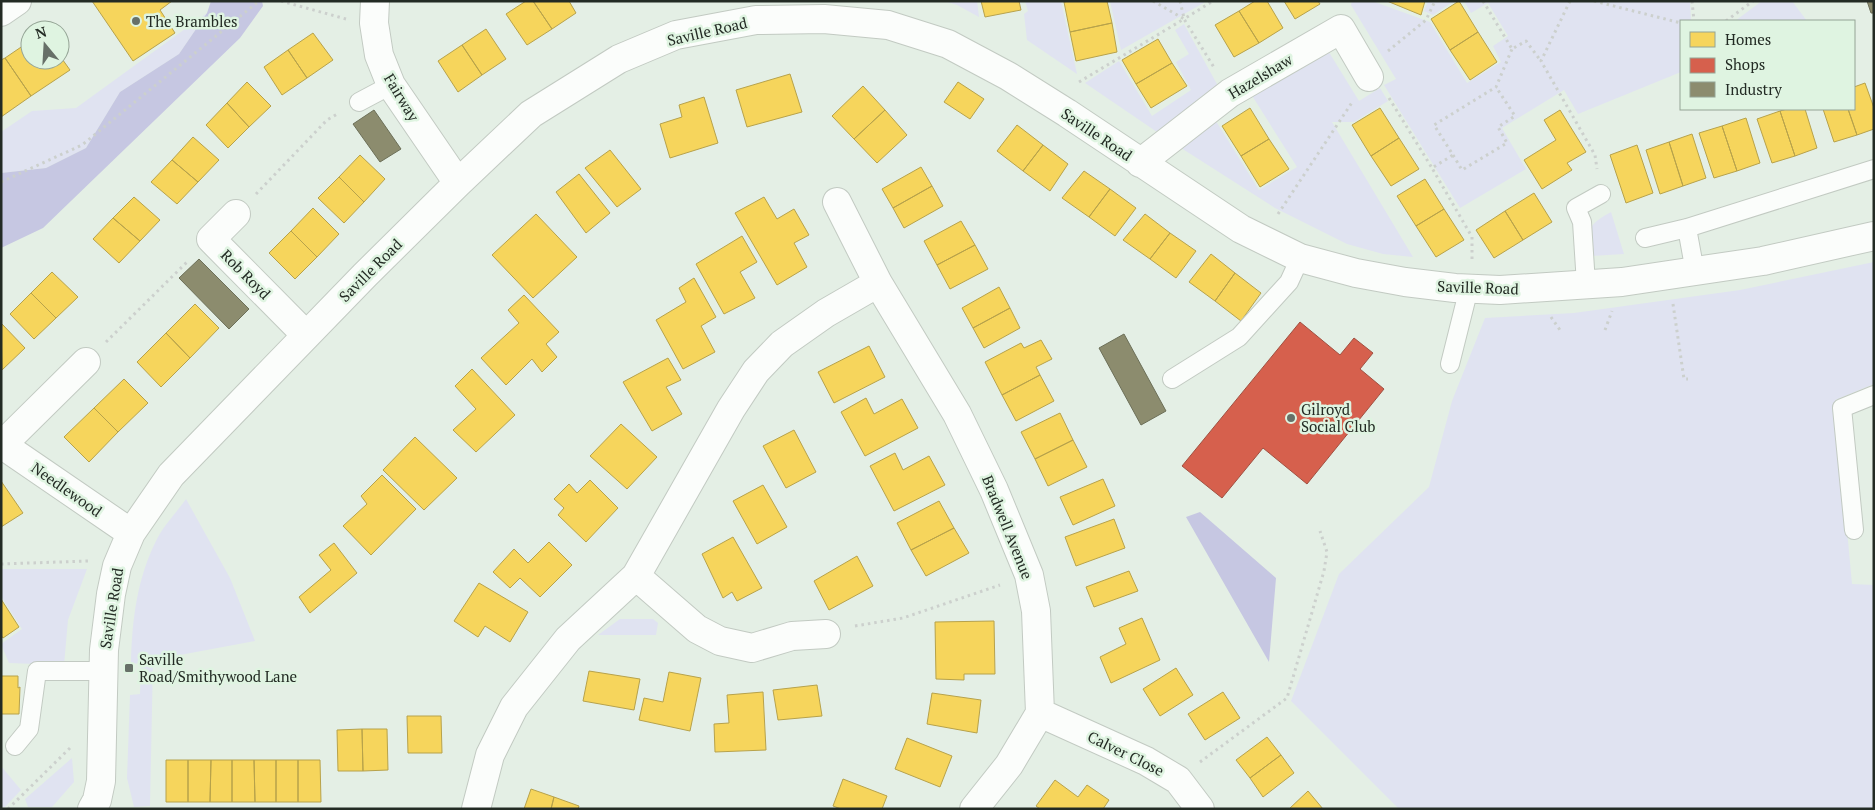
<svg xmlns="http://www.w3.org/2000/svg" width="1875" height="810" viewBox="0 0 1875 810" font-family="'PT Serif',serif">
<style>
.green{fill:#e0e3f1}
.forest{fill:#c6c7e2}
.homes{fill:#f6d55c;stroke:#b7a24b}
.shops{fill:#d6604d;stroke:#a05041}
.industry{fill:#8c8c6e;stroke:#6c6f58}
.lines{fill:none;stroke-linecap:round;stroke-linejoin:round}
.lane-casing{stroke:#c2cac2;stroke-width:20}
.street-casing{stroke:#c2cac2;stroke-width:30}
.path{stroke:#ccd0cd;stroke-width:3;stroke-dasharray:2.5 4;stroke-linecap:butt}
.lane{stroke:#fbfdfb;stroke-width:18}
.street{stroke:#fbfdfb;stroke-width:28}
.poi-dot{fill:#677068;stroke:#dff4e1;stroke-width:2}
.labels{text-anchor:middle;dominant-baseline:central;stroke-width:5;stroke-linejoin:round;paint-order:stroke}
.poi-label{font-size:15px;fill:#232b24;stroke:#dff4e1;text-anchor:start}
.street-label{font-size:15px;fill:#232b24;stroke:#dff4e1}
</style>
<rect width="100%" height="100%" fill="#e4efe5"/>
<path class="green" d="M944,1H977L979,17L957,5Z
M1025,1H1061L1077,74L1027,40L1024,14L1028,11Z
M1110,1H1207L1121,50Z
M1352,1H1372L1430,22L1467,83L1501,62L1493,46L1508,36L1488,3L1471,13L1464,1H1690L1691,21H1681V72L1578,114L1564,90L1502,128L1526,169L1460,208L1384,85L1396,79L1351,5Z
M1428,1H1454L1433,15L1424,11Z
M1762,1H1792L1807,21H1735Z
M207,13L179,54L120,92L86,148L46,168L1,173V132L32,111L76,108Z
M1184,24L1218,86L1157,132L1085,83L1119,61L1152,116L1191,90L1176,62L1189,54L1175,30Z
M1327,49L1359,101L1380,88L1388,101L1354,122H1332L1413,257L1383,254L1347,244L1275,208L1178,146L1214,118L1259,190L1297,167L1251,94Z
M1611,212L1624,254L1592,256C1588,229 1586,226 1611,212Z
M1874,262V384L1835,400L1852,584L1874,585V809H1399L1291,701L1339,574L1429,487L1452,401L1485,318L1574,313L1740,290Z
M186,499L230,578L255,641L153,660L150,806L134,807L127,778L130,695L140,694L141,664L131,663C132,620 137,578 157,539C164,525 177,512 186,499Z
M1,569H87L68,620L64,665L9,663L1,644L22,629L1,596Z
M620,619H653L658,623L656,635H598Z
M72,758L74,782L52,807H28L25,799Z
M1,766L21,790L5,807H1Z"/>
<path class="forest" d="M211,1H262L263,6L240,38L43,228L1,248V173L46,168L86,148L120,92L179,54L207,13Z
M1200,512L1276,578L1269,662L1186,517Z"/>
<path class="homes" d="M92,1H172L160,10L175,33L133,61Z
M526,1H533L552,29L527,45L506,14Z
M533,1H569L576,13L552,29Z
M981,1H1019L1021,10L985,17Z
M1069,1H1107L1112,23L1070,32L1064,2Z
M1255,1H1267L1283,28L1259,43L1239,11Z
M1284,1H1318L1320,4L1295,19Z
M1387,1H1425L1421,15Z
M1459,1L1478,32L1450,50L1431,19Z
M1239,11L1259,43L1234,57L1215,25Z
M1112,23L1117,52L1076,61L1070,32Z
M486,29L506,59L482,75L462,45Z
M1478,32L1497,62L1470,80L1450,50Z
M313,33L333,60L307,78L288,50Z
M1158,39L1172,63L1136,84L1122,60Z
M30,41V60H60V56L70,70L31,96L5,58Z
M462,45L482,75L458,92L438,61Z
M288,50L307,78L282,95L264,67Z
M5,58L31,96L1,117V60Z
M1172,63L1187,86L1151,108L1136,84Z
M790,74L802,112L747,127L736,90Z
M247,82L271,106L249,127L227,103Z
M958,82L984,99L970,119L944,102Z
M1865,83L1874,108V129L1857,135L1848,109H1854V87Z
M863,86L885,110L854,139L832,116Z
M704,97L718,143L670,158L660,124L682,117L679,105Z
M227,103L249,127L228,148L206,125Z
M1250,108L1269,139L1241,156L1222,126Z
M1380,108L1399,138L1371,156L1352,125Z
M1787,109H1805L1817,148L1795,156L1780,111Z
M1823,109H1848L1857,135L1834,142Z
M885,110L907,135L877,163L854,139Z
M1560,110L1586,152L1567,163L1572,170L1542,189L1524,160L1556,140L1544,120Z
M1780,111L1795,156L1772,163L1757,119Z
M1746,118L1760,163L1737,171L1722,126Z
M1017,125L1043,145L1023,171L997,151Z
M1722,126L1737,171L1714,178L1699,133Z
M1692,134L1706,178L1683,186L1669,142Z
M193,137L219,160L198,182L172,160Z
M1399,138L1419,169L1391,186L1371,156Z
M1269,139L1289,169L1260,187L1241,156Z
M1669,142L1683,186L1660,194L1646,150Z
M1043,145L1068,164L1050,191L1023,171Z
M1637,145L1653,193L1626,203L1610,155Z
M610,150L641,189L617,207L585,168Z
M360,155L385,179L364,202L339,177Z
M172,160L198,182L177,204L151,182Z
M921,167L932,186L893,208L882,189Z
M1084,171L1110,189L1089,217L1062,198Z
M579,174L610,213L586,233L556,192Z
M339,177L364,202L344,223L318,198Z
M1425,179L1444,209L1416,226L1397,196Z
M932,186L943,206L904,228L893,208Z
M1110,189L1136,208L1115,236L1089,217Z
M1534,193L1552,222L1523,240L1505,211Z
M134,197L160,220L140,241L113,218Z
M764,197L777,219L794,209L809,235L794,243L807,267L777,285L735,213Z
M313,208L339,234L317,257L291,231Z
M1444,209L1464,240L1436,257L1416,226Z
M1505,211L1523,240L1494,258L1476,230Z
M536,214L577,257L533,298L492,255Z
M1145,214L1170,233L1150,259L1123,240Z
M113,218L140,241L119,263L93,239Z
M961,221L975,245L937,265L924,241Z
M291,231L317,257L295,279L269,253Z
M1170,233L1196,251L1176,278L1150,259Z
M742,236L757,262L740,272L755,298L724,314L696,264Z
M975,245L988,269L950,289L937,265Z
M1211,254L1235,273L1215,301L1189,282Z
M52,272L78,297L56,318L31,293Z
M1235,273L1261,293L1241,321L1215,301Z
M694,278L716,317L701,326L715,352L683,369L656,320L686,302L679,288Z
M999,287L1010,308L973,328L962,308Z
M31,293L56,318L34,339L10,314Z
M524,295L559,332L546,344L557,357L542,372L532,359L506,385L481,358L519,323L508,310Z
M195,304L219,328L190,358L166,333Z
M1010,308L1020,328L984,348L973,328Z
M2,324L25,348L2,370L1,325Z
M166,333L190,358L161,387L137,362Z
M1041,340L1052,359L1036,367L1040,375L1002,395L985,362L1021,343L1024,348Z
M869,346L885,377L834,403L818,372Z
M668,358L681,380L666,387L682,414L652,431L623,382Z
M472,369L515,415L476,452L453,430L476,409L455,386Z
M1040,375L1054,401L1016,421L1002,395Z
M124,379L148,403L118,432L94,408Z
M866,398L874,414L902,399L918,428L865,456L841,412Z
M94,408L118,432L89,462L64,437Z
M1060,413L1073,440L1035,459L1021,432Z
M621,424L657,457L627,489L590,456Z
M794,430L816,472L786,488L763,446Z
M415,437L457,478L424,510L383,470Z
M1073,440L1087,467L1048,486L1035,459Z
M895,453L903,470L929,456L945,485L894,511L870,466Z
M382,475L416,509L371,555L343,526L367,504L361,496Z
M1103,479L1115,506L1073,525L1060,497Z
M590,480L618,508L586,542L558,515L564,508L554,499L569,484L577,493Z
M1,481L23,513L1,527Z
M763,485L787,527L757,544L733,501Z
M939,501L954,528L911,550L897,523Z
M1114,519L1125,548L1076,566L1065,537Z
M954,528L969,553L926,576L911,550Z
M733,537L762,588L737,601L732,592L723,598L702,554Z
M549,542L572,565L540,597L520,578L510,588L493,572L514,549L528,563Z
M334,543L357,573L310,613L299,597L331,570L319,555Z
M857,556L873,586L829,610L814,581Z
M1129,571L1138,591L1094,607L1086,587Z
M479,583L528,612L510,642L485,626L478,637L454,621Z
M1,599L19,627L3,638L1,635Z
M1142,618L1160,660L1111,683L1100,657L1126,644L1119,628Z
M994,621L995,674H964V680L936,679L935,622Z
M1176,668L1193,695L1160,716L1143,689Z
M589,671L640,679L634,710L583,701Z
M669,672L701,678L690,731L639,720L644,698L663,702Z
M1,676H18V688L20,687L19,714H1Z
M817,685L822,716L778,720L773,690Z
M763,692L766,750L715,752L714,724L729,723L727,695Z
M1223,692L1240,718L1205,740L1188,714Z
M932,693L981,700L977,733L927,724Z
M407,716H441L442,753H408Z
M362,729L363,771H338L337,730Z
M362,729H387L388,770L363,771Z
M1267,737L1281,755L1250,778L1236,760Z
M907,738L952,756L940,787L895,769Z
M1281,755L1294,773L1263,797L1250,778Z
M166,760H188V802H166Z
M188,760H211L210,802H188Z
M211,760H232V802H210Z
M232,760H254L255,802H232Z
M254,760H276V802H255Z
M276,760H298V802H276Z
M298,760H320L321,802H298Z
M843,779L887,796L882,809H841L833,806Z
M1055,780L1078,797L1087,785L1109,800L1103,809H1040L1036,806Z
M531,789L554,797L551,809H524Z
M1308,791L1323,809H1289Z
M554,797L579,806L578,809H551Z"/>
<path class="shops" d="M1300,322L1340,355L1354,338L1373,353L1360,369L1384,389L1307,484L1263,448L1222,498L1182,466Z"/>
<path class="industry" d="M1867,1H1874V13H1871Z
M374,110L401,149L380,162L353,124Z
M199,259L249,309L229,329L179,278Z
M1124,334L1166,411L1141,425L1099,348Z"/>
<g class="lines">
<defs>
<path id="lane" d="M359,102L391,85
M1687,228L1695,272
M1645,238L1687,228L1874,169
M1586,284L1582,222L1576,208L1601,194
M1450,364L1469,288
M1172,379L1239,337L1289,282L1300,258
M1854,530L1842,408L1874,395
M15,746L29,729L37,671H103"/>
<path id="street" d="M375,1L374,23L379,55L391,85L458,183
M1,12L17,1
M1140,163L1230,93L1341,29L1369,77
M837,202L878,283L957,414L994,490L1029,575L1036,611L1040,713L1009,765L974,809
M236,214L211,239L306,335
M1,444L131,533
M3,444L86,362
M636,576L697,629L720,641L752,648L792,636L826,634
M1040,713L1146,761L1178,780L1200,809
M92,809L97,800L101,781L104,650L111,594L117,566L131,533L171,475L365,275L458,183L531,114L619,59L676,35L756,20L824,19L888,25L948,44L1008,76L1067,113L1241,229L1300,258L1356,273L1405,282L1455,288L1500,290L1622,282L1763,261L1874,236
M476,809L490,755L514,707L568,639L636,576L731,409L756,371L782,344L826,313L878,283"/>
</defs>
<use href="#lane" class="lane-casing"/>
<use href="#street" class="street-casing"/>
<path class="path" d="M281,1L346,19
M1153,1L1184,19L1213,1
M1180,1L1184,18
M1483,1L1512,49L1526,41L1541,61
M1570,1L1541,61L1595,155L1597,169
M1594,1L1681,23
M1692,1L1694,21
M1726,21L1753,1
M1388,51L1426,20L1435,1
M1079,82L1184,19L1215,69
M1389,98L1432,168
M1453,155L1462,170L1507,143L1498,127L1515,116L1496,87
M1,182L82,145L259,1
M256,194L327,120L339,113
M1278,214L1353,101
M1472,259V237L1432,168L1453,155L1434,125L1496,87L1512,49
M1673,304L1684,379H1688
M1551,317L1562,333
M1605,330L1612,311
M106,342L189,260
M1,564L88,561
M855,626L903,618L1000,585
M1200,762L1287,698L1324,571L1327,552L1320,531
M8,809L72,746"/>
<use href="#lane" class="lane"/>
<use href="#street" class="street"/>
</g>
<g class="poi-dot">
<circle cx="136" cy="21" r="5"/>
<circle cx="1291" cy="418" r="5"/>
<rect x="124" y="663" width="10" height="10" rx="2.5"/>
</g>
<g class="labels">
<g class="poi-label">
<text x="146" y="21">The Brambles</text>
<text x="1301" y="409">Gilroyd<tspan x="1301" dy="17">Social Club</tspan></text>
<text x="139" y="659">Saville<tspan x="139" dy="17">Road/Smithywood Lane</tspan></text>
</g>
<g class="street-label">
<text transform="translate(707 31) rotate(-13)">Saville Road</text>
<text transform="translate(1260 76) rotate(-31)">Hazelshaw</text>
<text transform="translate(402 97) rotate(59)">Fairway</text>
<text transform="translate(1097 134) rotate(34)">Saville Road</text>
<text transform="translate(370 270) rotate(-45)">Saville Road</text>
<text transform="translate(246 274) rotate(45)">Rob Royd</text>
<text transform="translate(1478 287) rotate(2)">Saville Road</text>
<text transform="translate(67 489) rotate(35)">Needlewood</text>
<text transform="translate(1008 527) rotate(68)">Bradwell Avenue</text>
<text transform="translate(111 608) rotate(-81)">Saville Road</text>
<text transform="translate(1126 753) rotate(26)">Calver Close</text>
</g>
</g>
<rect width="1875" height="810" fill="none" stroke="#232b24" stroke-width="5"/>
<rect x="1680" y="20" width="175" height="90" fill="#dff4e1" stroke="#94a495"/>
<rect x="1690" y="32" width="25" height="15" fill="#f6d55c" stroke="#94a495"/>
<text x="1725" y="45" font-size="15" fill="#232b24">Homes</text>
<rect x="1690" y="58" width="25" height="15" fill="#d6604d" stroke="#94a495"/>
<text x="1725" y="70" font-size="15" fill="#232b24">Shops</text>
<rect x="1690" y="82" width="25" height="15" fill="#8c8c6e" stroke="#94a495"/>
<text x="1725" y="95" font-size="15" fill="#232b24">Industry</text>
<g transform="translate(45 45) rotate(342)"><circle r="24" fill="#dff4e1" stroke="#94a495"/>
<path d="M0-4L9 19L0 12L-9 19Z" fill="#677068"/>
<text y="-8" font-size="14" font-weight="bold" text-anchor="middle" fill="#232b24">N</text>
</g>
</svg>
